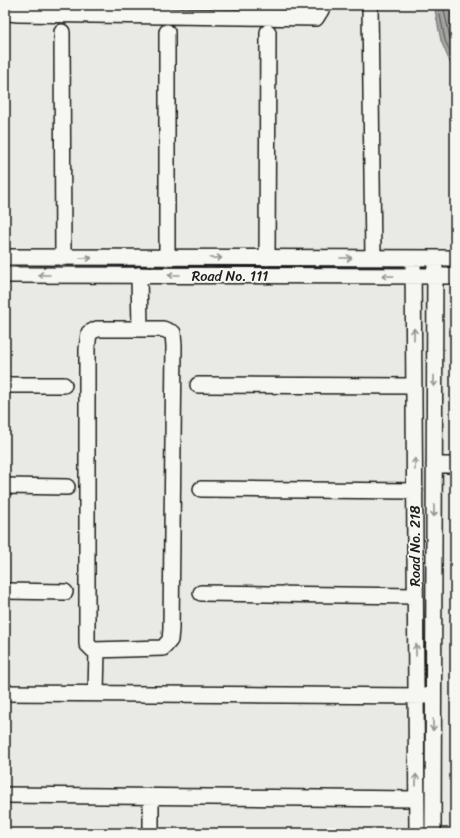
<svg xmlns="http://www.w3.org/2000/svg" width="460" height="838" viewBox="0 0 460 838" font-family="Sriracha,sans-serif">
<style>
.water{fill:#a3a3a1;stroke:#6d6d6c}
.lines{fill:none;stroke-linecap:round;stroke-linejoin:round}
.shore{stroke:#525251;stroke-width:1}
.minor-casing{stroke:#1c1c1c;stroke-width:18}
.minor{stroke:#f6f6f2;stroke-width:15}
.oneway{stroke:#949492}
.labels{text-anchor:middle;dominant-baseline:central;stroke-width:3.5;stroke-linejoin:round;paint-order:stroke}
.street-label{font-size:14px;fill:#1c1c1c;stroke:#f6f6f2}
</style>
<rect width="100%" height="100%" fill="#e9e9e5"/>
<filter id="ink" filterUnits="userSpaceOnUse"><feTurbulence type="fractalNoise" baseFrequency=".025" numOctaves="2"/><feDisplacementMap in="SourceGraphic" scale="8" xChannelSelector="R" yChannelSelector="G"/><feConvolveMatrix kernelMatrix="1 2 1 2 8 2 1 2 1" color-interpolation-filters="sRGB"/></filter>
<g filter="url(#ink)">
<path class="water" d="M434,5H455V74L441,41Z"/>
<g class="lines">
<path class="shore" d="M438,5L445,40L455,63
M443,5L450,38L455,50"/>
<defs>
<path id="minor" d="M370,5L373,258
M5,8L9,13L18,14L316,18L321,10L323,5
M62,32L63,258
M5,257L455,258
M167,258V32
M267,258L268,32
M413,258L417,833
M5,275L455,276
M139,275L140,329
M97,329H163L173,333L174,346L171,629L170,640L163,648L93,650L87,644V349L89,333Z
M5,385H64
M198,385L414,386
M434,465H455
M5,486L67,487
M201,489L415,491
M5,591L65,592
M201,593L415,596
M5,693L426,696
M96,693L97,650
M5,795L416,799
M151,796V833
M433,833L435,258"/>
</defs>
<use href="#minor" class="minor-casing"/>
<use href="#minor" class="minor"/>
</g>
<defs><path id="oneway-shaft" d="M-6 0H5M1.5-3L5.5 0L1.5 3" fill="none" stroke-width="1.6" stroke-linecap="round" stroke-linejoin="round"/></defs>
<g class="oneway">
<use href="#oneway-shaft" transform="translate(86 258)"/>
<use href="#oneway-shaft" transform="translate(216 258)"/>
<use href="#oneway-shaft" transform="translate(346 258)"/>
<use href="#oneway-shaft" transform="translate(44 275) rotate(-180)"/>
<use href="#oneway-shaft" transform="translate(174 275) rotate(-180)"/>
<use href="#oneway-shaft" transform="translate(388 276) rotate(-180)"/>
<use href="#oneway-shaft" transform="translate(414 334) rotate(-90)"/>
<use href="#oneway-shaft" transform="translate(434 381) rotate(90)"/>
<use href="#oneway-shaft" transform="translate(415 464) rotate(-90)"/>
<use href="#oneway-shaft" transform="translate(434 511) rotate(90)"/>
<use href="#oneway-shaft" transform="translate(416 650) rotate(-90)"/>
<use href="#oneway-shaft" transform="translate(433 725) rotate(90)"/>
<use href="#oneway-shaft" transform="translate(416 780) rotate(-90)"/>
</g>
</g>
<g class="labels">
<g class="street-label">
<text x="230" y="276">Road No. 111</text>
<text transform="translate(415 546) rotate(-90)">Road No. 218</text>
</g>
</g>
<rect width="460" height="838" fill="none" stroke="#f6f6f2" stroke-width="20"/>
<rect x="10" y="10" width="440" height="818" fill="none" stroke="#1c1c1c" stroke-width="1.5" filter="url(#ink)"/>
</svg>
